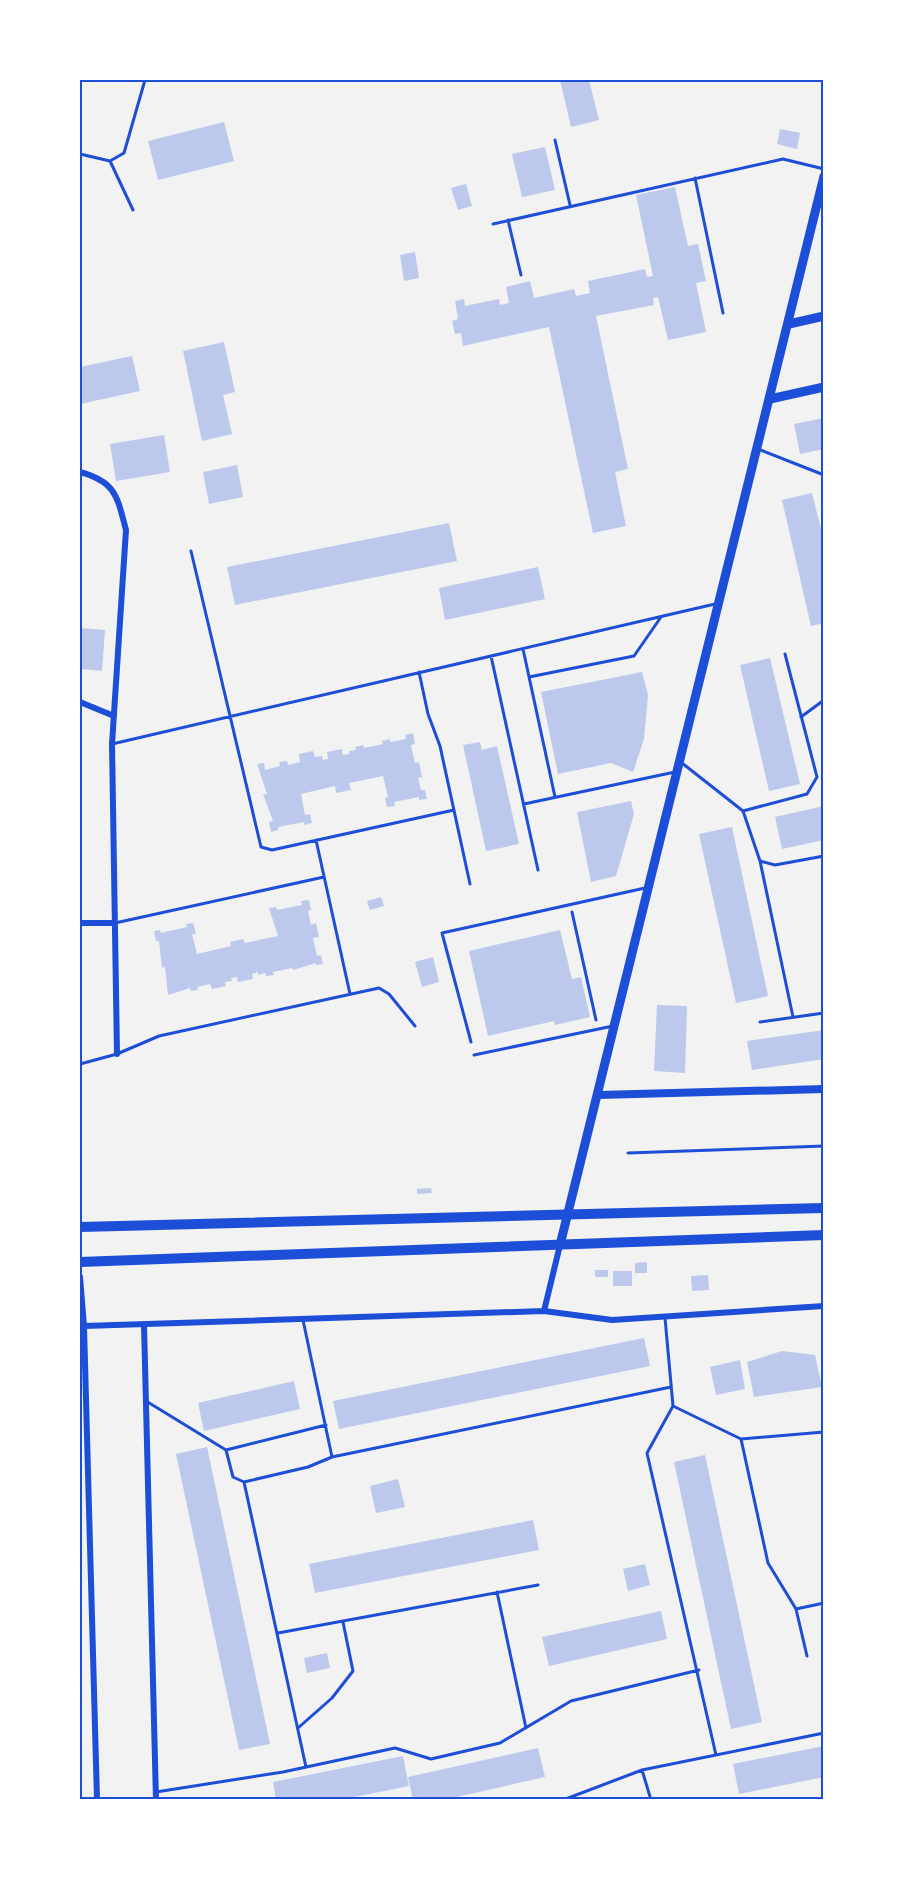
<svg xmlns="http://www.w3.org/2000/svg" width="903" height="1879" viewBox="0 0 903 1879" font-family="'Fira Sans',sans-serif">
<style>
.building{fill:#bdc9ec}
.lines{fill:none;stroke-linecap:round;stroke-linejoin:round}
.path{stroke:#1d4ed8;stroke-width:3}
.service{stroke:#1d4ed8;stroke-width:3}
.minor{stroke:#1d4ed8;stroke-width:6}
.tertiary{stroke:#1d4ed8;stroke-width:8}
.secondary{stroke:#1d4ed8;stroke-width:9}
.trunk{stroke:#1d4ed8;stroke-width:10}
.neatline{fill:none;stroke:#1d4ed8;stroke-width:2}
</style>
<rect width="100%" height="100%" fill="#f2f2f2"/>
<path class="building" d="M560,80H589L599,120L571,127Z
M224,122L234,161L158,180L148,141Z
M780,129L800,133L797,149L777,144Z
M545,147L555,190L522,197L512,154Z
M466,184L472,206L458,210L451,188Z
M675,187L688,246L698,244L706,281L696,283L706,332L668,340L658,297L653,298L654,305L596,316L628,469L615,472L626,526L593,533L549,327L463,346L461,333L455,334L452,321L458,319L455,301L464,299L465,306L499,299L500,305L509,303L506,287L530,281L534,298L574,289L576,296L590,293L588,281L645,269L647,277L653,276L636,195Z
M415,252L419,278L404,281L400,255Z
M224,342L235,392L223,395L232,434L202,441L183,351Z
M132,356L140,391L80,404V367Z
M824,418V449L800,454L794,424Z
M164,435L170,472L116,481L110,444Z
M237,465L243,497L209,504L203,472Z
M812,493L824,541V623L811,626L782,500Z
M449,523L457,561L235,605L227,567Z
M538,567L545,599L445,620L439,588Z
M80,628L105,630L102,671L80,669Z
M770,658L800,784L769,791L740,665Z
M642,672L648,695L644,739L633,772L611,763L558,774L541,692Z
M413,733L415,744L411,745L415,763L419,762L422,777L418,778L421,790H425L427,799L419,800V797L394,802L395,806L387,807L385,798L388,797L383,776L349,783L351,790L336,793L335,786L301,794L305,815L310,814L312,823L304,825V822L278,827V830L271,832L269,822L273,821L263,794H267L257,764L264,763L265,770L280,766L279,762L287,761L288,765L300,762L299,754L313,751L315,757L322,756L323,760L328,759L327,752L342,749L343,755L349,754V751L356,750L355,747L363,745L364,748L383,744L382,741L390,739V742L406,739L405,735Z
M480,742L482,750L497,746L519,844L486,851L463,745Z
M631,801L634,814L616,876L591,882L577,812Z
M824,806V840L782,849L775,817Z
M732,827L768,996L736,1003L699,834Z
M381,897L384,906L370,910L367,901Z
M309,900L311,910L308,911L311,925L316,923L319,937L313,938L317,956L321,955L323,964L316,965V963L293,970L292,968L273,972L274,975L266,976L265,973L258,975V972L252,974L253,979L238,982L237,977L231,978L232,981L225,982L226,986L212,989L210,984L197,987L198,990L191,991L190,988L168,995L165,967L162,968L159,941H156L154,931L160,930L161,933L187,927L186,924L193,923L196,934H192L197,954L231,946L230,942L243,939L245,943L278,936L269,908L276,907L277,910L302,905L301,901Z
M560,930L572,979L581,977L590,1017L555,1025L554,1021L488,1036L469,951Z
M433,957L439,982L422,987L415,962Z
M657,1005L687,1006L685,1073L654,1071Z
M824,1030V1059L752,1070L747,1041Z
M431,1188L432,1193L417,1194V1189Z
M647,1262V1273H635V1263Z
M595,1270H608V1277H595Z
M613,1271H632V1286H613Z
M708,1275L709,1290L692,1291L691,1276Z
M644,1338L650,1366L339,1429L333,1401Z
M782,1351L815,1355L822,1387L754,1397L747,1362Z
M740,1360L745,1389L716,1395L710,1367Z
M294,1381L300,1409L204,1431L198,1403Z
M207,1447L270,1744L239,1750L176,1454Z
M705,1455L762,1722L731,1729L674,1462Z
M398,1479L405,1507L376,1513L370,1486Z
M533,1520L539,1550L315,1593L309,1564Z
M645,1564L650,1585L628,1591L623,1569Z
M661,1611L667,1639L549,1666L542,1637Z
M327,1653L330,1668L307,1673L304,1658Z
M824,1746V1777L739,1794L733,1764Z
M538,1748L545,1777L443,1800H413L408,1777Z
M403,1756L409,1786L340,1800H276L273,1782Z"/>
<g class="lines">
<path class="path" d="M80,154L110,161
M133,210L110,161L124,153L145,80
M572,912L596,1020
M628,1153L824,1146"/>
<path class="service" d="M555,140L570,205
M695,178L723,313
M508,220L521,275
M493,224L783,159L824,169
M758,449L824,475
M191,551L261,847L272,850L454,810
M523,649L555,797
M491,656L538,870
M419,672L428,714L440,746L470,884
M529,677L634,656L661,617
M801,717L824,700
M112,744L715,604
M682,763L743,811L760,861L793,1017
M524,804L675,772
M743,811L807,794L817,777L785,654
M316,840L350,994
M760,861L775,865L824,856
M115,923L324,877
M760,1022L824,1013
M471,1042L442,933L645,888
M474,1055L613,1026
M80,1064L117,1054L159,1036L379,988L389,994L415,1026
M665,1318L673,1406L741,1439L824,1432
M303,1320L332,1457L308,1467L244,1482L306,1767
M146,1401L226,1450
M673,1406L647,1453L716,1755
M741,1439L768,1563L796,1609L807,1656
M332,1457L671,1387
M244,1482L233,1477L226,1450L326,1425
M497,1592L526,1728
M796,1609L824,1603
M278,1633L538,1585
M298,1728L332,1698L353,1671L343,1622
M642,1770L651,1800
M156,1792L283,1772L395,1748L431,1759L500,1743L571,1701L699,1670
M563,1800L642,1770L824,1733"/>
<path class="minor" d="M80,472C116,482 117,496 126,530L112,744L117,1054
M80,702L114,716
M80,923H113
M560,1245L544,1311L612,1320L824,1306
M80,1277L84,1326L97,1800
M144,1325L156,1800
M84,1326L544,1311"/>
<path class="tertiary" d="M599,1095L824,1089"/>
<path class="secondary" d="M789,324L824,316
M770,399L824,387
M560,1245L824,176"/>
<path class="trunk" d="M80,1227L824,1208
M80,1262L824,1235"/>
</g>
<rect width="903" height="1879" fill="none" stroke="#ffffff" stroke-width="162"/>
<rect x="81" y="81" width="741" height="1717" class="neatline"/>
</svg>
